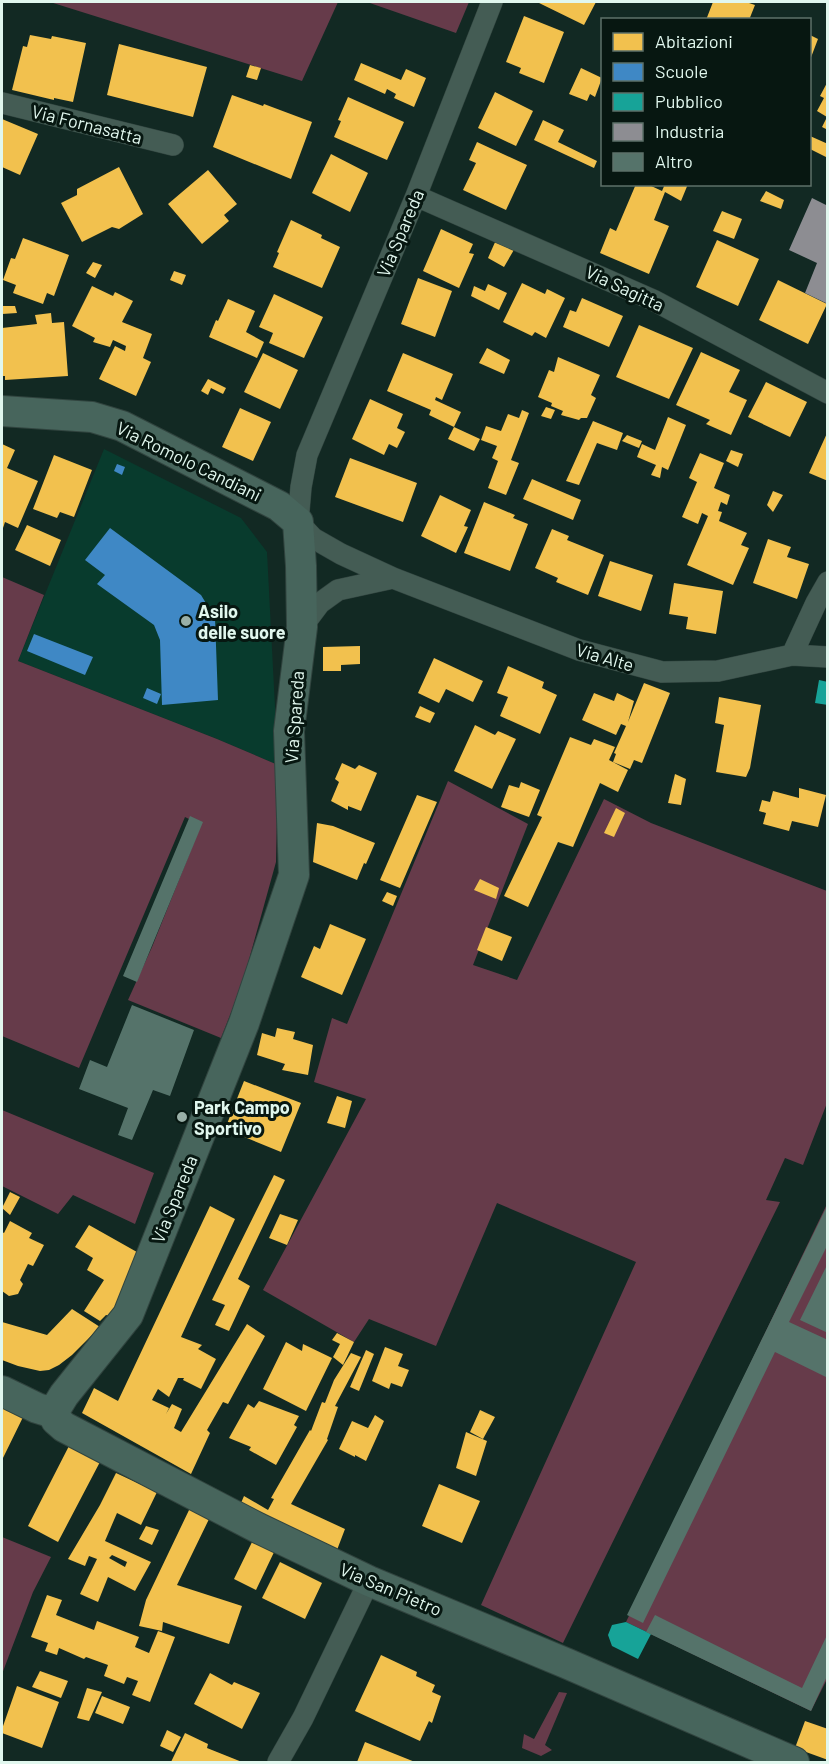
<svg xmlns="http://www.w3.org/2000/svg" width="829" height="1764" viewBox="0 0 829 1764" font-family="Barlow,sans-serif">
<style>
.built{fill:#083b2d}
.green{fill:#663b4a}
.homes{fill:#f2c14e;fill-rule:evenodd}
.schools{fill:#3f88c5}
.public{fill:#17a398}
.industry{fill:#8d8d92}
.building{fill:#55736a}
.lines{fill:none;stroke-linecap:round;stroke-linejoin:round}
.street-casing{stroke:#31443f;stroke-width:22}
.secondary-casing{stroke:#31443f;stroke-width:32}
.street{stroke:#445c54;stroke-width:21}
.secondary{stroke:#47655c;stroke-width:30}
.poi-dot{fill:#99afa7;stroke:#071711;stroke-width:2}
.labels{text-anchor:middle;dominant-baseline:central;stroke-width:6;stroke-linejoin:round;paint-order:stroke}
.street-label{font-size:18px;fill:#e1f7ee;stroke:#071711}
.poi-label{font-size:18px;font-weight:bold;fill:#e1f7ee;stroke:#071711;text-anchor:start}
</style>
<rect width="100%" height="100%" fill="#122923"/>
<path class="built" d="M104,449L241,518L267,552L278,765L217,739L18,661Z"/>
<path class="green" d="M50,2H338L302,81Z
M367,2H469L456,33Z
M2,577L44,595L18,661L217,739L278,765L276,862L242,985L221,1038L128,1000L152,947L201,825L185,817L79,1068L2,1036Z
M448,781L528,824L473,965L517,980L604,799L651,823L827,891V1103L803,1165L785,1158L766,1200L780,1202L563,1643L481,1605L636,1262L497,1203L436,1346L369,1319L354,1342L263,1290L366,1099L314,1082L332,1018L347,1024Z
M2,1110L154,1173L135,1224L73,1195L58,1214L2,1186Z
M827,1204V1679L811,1711L626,1622Z
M2,1537L51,1557L33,1592L2,1674Z
M559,1692L567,1693L545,1745L552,1750L541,1756L522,1748L524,1734L534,1739Z"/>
<path class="homes" d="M537,2H596L584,25Z
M713,2H746L755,5L749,20H706Z
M524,16L564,32L544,83L519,73L521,68L506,62Z
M30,35L51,39L52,36L86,43L73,102L54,98V100L12,90L23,46L27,47Z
M810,35L818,39L810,60Z
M119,44L207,67L193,117L107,95Z
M361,63L401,80L406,69L426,78L414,107L394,98L396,94L387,89L385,94L354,80Z
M250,65L261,68L257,80L246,77Z
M581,68L602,78L595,97L590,94L587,101L569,94Z
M828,81V130L822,127L827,117L817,111L824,98L820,96Z
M495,92L533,111L516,146L478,128Z
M232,95L263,106L264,104L312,122L291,179L213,147Z
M348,97L404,122L387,160L334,137L341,121L338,120Z
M2,119L38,134L20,175L2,167Z
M543,120L564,130L558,142L597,161L594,168L534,140Z
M810,136L828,144V158L810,149Z
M477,142L527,165L506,210L463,190L476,163L469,160Z
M331,154L368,173L350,212L312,193Z
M119,167L143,214L119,229L112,227L82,242L61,203L77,195V189Z
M208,170L237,204L224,215L229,221L202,244L168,204Z
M636,184H647L662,191L665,184H688L681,201L665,192L654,220L669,226L649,274L600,253L610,228L616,231Z
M766,191L784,200L781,209L760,201Z
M722,211L742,219L734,239L713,231Z
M291,220L322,235L321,238L340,247L322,288L273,267L279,253L277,252Z
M441,229L473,244L469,253L474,254L459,288L423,271Z
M23,238L69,255L54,296L47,293L43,304L13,293L16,285L3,280L11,258L15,259Z
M496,240L515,248L504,267L488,258Z
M717,240L759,259L738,306L696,287Z
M93,262L102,265L95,278L86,273Z
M174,271L186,275L182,285L170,280Z
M418,278L452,291L435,337L401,324Z
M778,280L827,304L808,344L759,320Z
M522,283L545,294L547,289L565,298L546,338L535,332L532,336L503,322Z
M488,284L507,293L499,310L471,296L474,286L485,291Z
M92,286L113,296L115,292L133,301L122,322L152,334L143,358L151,362L136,396L99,379L115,346L125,351L126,346L113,340L110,347L93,342L95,338L72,326Z
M274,294L323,317L304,358L269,343L273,333L259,327Z
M582,298L623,316L609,347L563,327L570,310L576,312Z
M228,299L255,311L246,332L264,342L257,358L209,337L216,320L218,321Z
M2,306H15L17,313L2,314Z
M51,313L52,323L64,322L68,376L5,380V376H2V328L37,324L35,315Z
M639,325L693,348L669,399L616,377Z
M487,348L510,360L504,374L479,363Z
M701,352L740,370L729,392L747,400L731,435L706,424L710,420L676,405Z
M263,353L298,370L280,409L244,392Z
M403,353L453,374L442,400L436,397L435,400L461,412L454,427L429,415L431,410L387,391Z
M558,357L600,375L591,395L596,398L587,418H581L579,420L561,415L563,411L551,406L552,403L538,397L549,370L554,372Z
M208,379L226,388L223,394L211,388L208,395L201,391Z
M766,382L807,402L790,437L748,417Z
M370,399L403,414L397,428L405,432L397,448L389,444L384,455L352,439Z
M546,407L555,410L551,419L541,416Z
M240,408L271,422L253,461L222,447Z
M522,410L529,413L511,460L519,463L506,495L488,488L498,461L492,458L497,446L481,440L486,426L501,431L508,414L519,418Z
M668,417L686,425L668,470L662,467L660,478L651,475L656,465L637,457L642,444L655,450Z
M593,421L623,433L617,450L597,443L579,485L566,481Z
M454,427L480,439L474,451L448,439Z
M828,431V481L809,473Z
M627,435L642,441L639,448L622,441Z
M2,444L15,450L7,468L38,481L18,528L5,522L2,531Z
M731,450L743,454L738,467L726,461Z
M700,453L724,463L714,488L730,495L727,505L721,502L718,511L722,512L719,521L747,533L741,545L749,548L733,585L687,565L708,516L702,513L698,524L682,517L697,482L689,478Z
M54,455L92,470L74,517L60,512L57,518L33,509Z
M350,458L417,483L403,522L335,497Z
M532,479L581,500L573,520L523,499Z
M773,491L783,495L773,512L767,505Z
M440,495L471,510L464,526L468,527L456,553L421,536Z
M484,502L515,515L513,518L528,524L510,571L464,553Z
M27,525L61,540L50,566L15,550Z
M552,529L569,536L567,540L604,555L588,595L556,582L558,578L535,568Z
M768,539L791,547L787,557L809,564L797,599L753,583Z
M610,561L653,575L641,611L598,596Z
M674,583L723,591L716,634L686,629L688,617L669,614Z
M360,646V664L341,665V671H323V647Z
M434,658L483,681L473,702L446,689L439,703L418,693Z
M508,666L544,682L542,688L557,695L540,734L500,716L508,697L497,693Z
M644,683L670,693L642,763L634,760L630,769L613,762L616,754L614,753L626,726L621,724L616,735L582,720L594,693L614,701L617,693L634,701L628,722Z
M719,697L761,705L750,768L746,777L716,772L724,725L715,723Z
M420,706L435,713L430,723L415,717Z
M475,725L495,735L498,731L516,739L492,789L454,771Z
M570,737L591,745L594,739L615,747L609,760L628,770L618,792L600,783L573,847L558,842L528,907L504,896L542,817L537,815Z
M342,763L355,769L359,765L377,773L361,811L348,806V810L331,801L339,782L335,779Z
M675,774L686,779L681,805L668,803Z
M521,782L540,790L529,817L501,807L509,785L519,788Z
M799,788L826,795L818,827L792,821L789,831L763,824L766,813L759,811L762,800L770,802L773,791L799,798Z
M417,795L437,802L400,888L380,880Z
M616,808L625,813L614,837L604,833Z
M317,823L333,826L375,843L366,864L364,863L357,880L313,862Z
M480,879L499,888L496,899L474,890Z
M387,892L397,896L393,906L382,901Z
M330,924L366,939L342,995L301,977L314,946L320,949Z
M486,927L512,937L502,961L477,950Z
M277,1028L295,1032L293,1039L313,1045L308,1075L282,1070L285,1064L257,1055L262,1033L275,1037Z
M244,1081L301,1103L281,1152L225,1129Z
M337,1096L352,1101L345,1128L327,1123Z
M274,1175L285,1180L238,1279L250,1286L229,1331L215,1325L225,1305L212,1300Z
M10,1192L20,1197L10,1215L2,1208Z
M210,1206L235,1219L181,1337L202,1345L198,1349L216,1359L201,1389L183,1380L184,1378H178L169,1397L158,1389L152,1400L169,1408L166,1414L172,1404L182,1409L174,1428L181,1432L247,1324L265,1336L228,1404L223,1402L207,1430L210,1433L191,1474L82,1413L94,1388L118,1401Z
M280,1214L298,1220L287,1245L269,1238Z
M10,1221L32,1233L29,1238L44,1245L33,1266L28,1264L20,1280L23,1284L18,1294L9,1296L2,1291V1232L4,1233Z
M89,1225L144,1256L110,1316L106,1315L100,1321L84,1311L104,1280L87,1270L93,1258L75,1247Z
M72,1309L100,1327L72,1355L59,1365L49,1370L40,1371L18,1366L2,1360V1322L47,1335Z
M337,1333L354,1342L343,1365L333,1357L340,1344L332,1340Z
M286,1342L302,1351L303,1344L332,1358L306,1411L263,1389Z
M385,1347L403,1354L398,1366L409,1370L402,1387L391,1383L389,1389L372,1381Z
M366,1350L374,1354L359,1391L350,1387Z
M351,1353L361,1357L335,1406L338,1407L327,1439L328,1440L291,1504L345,1529L337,1550L241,1503L244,1496L268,1510L274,1499L271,1498L310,1430L311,1431L322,1402L325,1403L334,1380Z
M259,1401L299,1416L294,1425L297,1427L276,1465L249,1450L251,1447L229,1438L248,1404L254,1408Z
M2,1404L26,1411L2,1460Z
M480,1410L495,1417L483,1439L470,1432Z
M375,1415L384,1421L366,1461L355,1455V1457L339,1449L352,1421L368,1428Z
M466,1432L487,1441L476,1476L456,1468Z
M70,1444L101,1460L58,1542L28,1526Z
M116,1473L157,1492L141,1525L117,1513L105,1541L151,1562L135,1591L108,1577L98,1602L80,1594L97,1559L89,1556L85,1566L68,1559L100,1505ZM112,1555L127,1562L125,1567L109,1558Z
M439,1484L480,1501L462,1543L422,1526Z
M190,1508L210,1517L177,1585L242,1606L229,1644L163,1622L162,1631L139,1626L146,1600Z
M146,1526L159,1530L152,1545L139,1539Z
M254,1538L276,1548L256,1590L234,1579Z
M280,1562L322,1583L305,1619L262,1598Z
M47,1595L62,1600L56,1615L94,1630L97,1621L139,1637L135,1647L149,1653L158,1631L175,1637L150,1702L132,1695L138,1681L127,1677L124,1684L104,1676L108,1665L86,1657L84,1659L59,1648L57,1655L45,1651L48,1643L31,1637Z
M381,1655L417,1672L416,1676L435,1685L432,1692L441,1696L432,1723L429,1721L420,1741L355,1711Z
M40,1671L68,1681L61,1698L32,1687Z
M210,1673L232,1685L234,1682L260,1693L242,1729L194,1704Z
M17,1686L59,1702L42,1748L2,1733V1729Z
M87,1688L102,1692L89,1721L77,1718Z
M102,1696L130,1707L123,1724L95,1713Z
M805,1721L828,1729V1760L795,1748Z
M167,1730L181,1737L173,1752L160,1746Z
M185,1733L208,1744L207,1748L242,1762H171Z
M365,1742L415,1762H357Z"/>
<path class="schools" d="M117,464L125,467L122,475L114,471Z
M110,528L201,595L215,618L218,700L162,705L160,640L154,625L97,584L105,575L85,560Z
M34,634L93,657L85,675L27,651Z
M147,688L161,694L157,704L143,698Z"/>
<path class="public" d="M819,680L828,682V705L815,703Z
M626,1622L651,1634L638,1659L612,1646L608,1635L612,1625Z"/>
<path class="industry" d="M812,198L828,206V304L805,293L817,263L789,250Z"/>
<path class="building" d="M190,816L203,822L137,982L123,976Z
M132,1005L194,1030L170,1096L153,1090L132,1140L118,1135L128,1108L79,1089L90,1060L107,1067Z
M828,1204V1244L789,1322L828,1340V1378L775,1352L643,1623L627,1615Z
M828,1263V1333L800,1320Z
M655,1615L802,1688L828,1633V1674L811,1711L646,1632Z"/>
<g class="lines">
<defs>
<path id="street" d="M492,2L416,196L307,455L301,487L298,522L313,538L341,554L393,578L579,650L662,672L718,671L792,655L828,657
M2,103L173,145
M416,196L653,300L828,393
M302,627L320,603L338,590L393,578
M792,655L816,603L828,582
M278,1762L303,1718L369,1581"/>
<path id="secondary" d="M2,411L92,417L122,426L279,506L298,522L301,566L302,627L289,731L294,875L244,1023L128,1315L64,1395L53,1413
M2,1391L37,1408L53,1413L56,1420L64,1427L258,1528L369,1581L568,1664L794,1762"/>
</defs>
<use href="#street" class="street-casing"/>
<use href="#secondary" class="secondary-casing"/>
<use href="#street" class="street"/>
<use href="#secondary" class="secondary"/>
</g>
<g class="poi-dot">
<circle cx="186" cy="621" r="6"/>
<circle cx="182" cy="1117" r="6"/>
</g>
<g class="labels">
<g class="street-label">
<text transform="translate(87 124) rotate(14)">Via Fornasatta</text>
<text transform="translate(400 233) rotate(-67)">Via Spareda</text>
<text transform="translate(625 288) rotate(25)">Via Sagitta</text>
<text transform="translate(189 461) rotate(26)">Via Romolo Candiani</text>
<text transform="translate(605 657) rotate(16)">Via Alte</text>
<text transform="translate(294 717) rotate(-86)">Via Spareda</text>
<text transform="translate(174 1199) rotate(-68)">Via Spareda</text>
<text transform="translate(391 1589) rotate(23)">Via San Pietro</text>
</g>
<g class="poi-label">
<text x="198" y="611">Asilo<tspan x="198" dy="21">delle suore</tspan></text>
<text x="194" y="1107">Park Campo<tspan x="194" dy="21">Sportivo</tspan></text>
</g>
</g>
<rect width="829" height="1764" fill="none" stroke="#e1f7ee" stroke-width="6"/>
<rect x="601" y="18" width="210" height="168" fill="#071711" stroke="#5e7169" stroke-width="1.5"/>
<rect x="613" y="33" width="30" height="18" fill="#f2c14e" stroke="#5e7169" stroke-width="1.5"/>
<text x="655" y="48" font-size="18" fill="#e1f7ee">Abitazioni</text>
<rect x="613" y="63" width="30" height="18" fill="#3f88c5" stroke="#5e7169" stroke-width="1.5"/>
<text x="655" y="78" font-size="18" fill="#e1f7ee">Scuole</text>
<rect x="613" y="93" width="30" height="18" fill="#17a398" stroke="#5e7169" stroke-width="1.5"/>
<text x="655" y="108" font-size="18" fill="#e1f7ee">Pubblico</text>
<rect x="613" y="123" width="30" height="18" fill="#8d8d92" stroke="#5e7169" stroke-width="1.5"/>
<text x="655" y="138" font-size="18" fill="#e1f7ee">Industria</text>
<rect x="613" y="153" width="30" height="18" fill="#55736a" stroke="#5e7169" stroke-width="1.5"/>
<text x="655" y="168" font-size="18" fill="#e1f7ee">Altro</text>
</svg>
